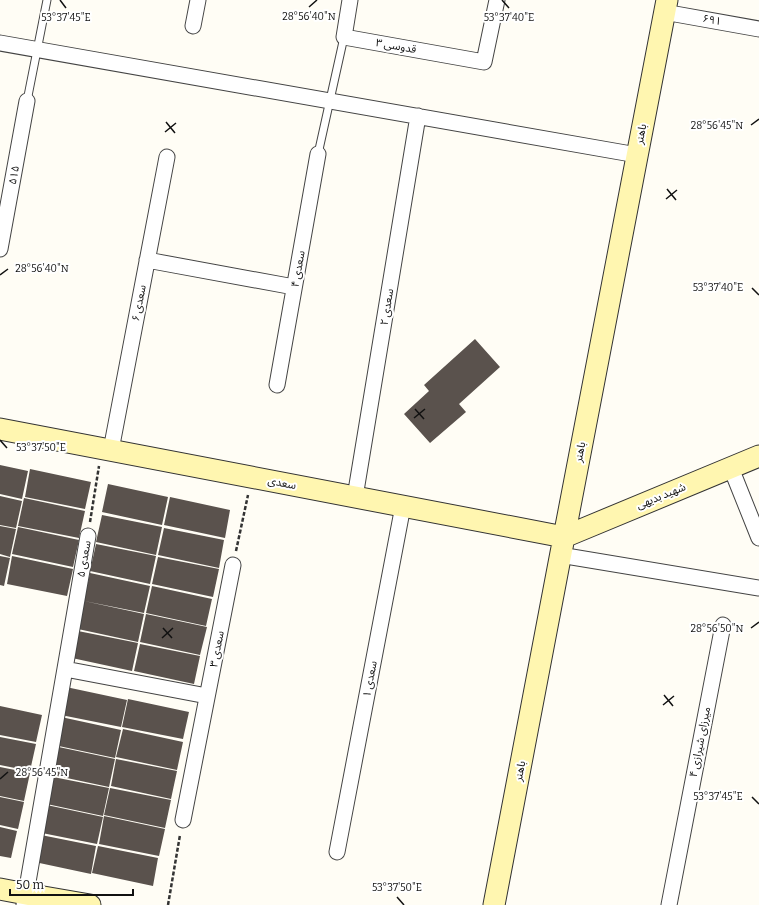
<svg xmlns="http://www.w3.org/2000/svg" width="759" height="905" viewBox="0 0 759 905" font-family="Bitter,'Noto Sans Arabic',serif">
<style>
.building{fill:#5a524d}
.lines{fill:none;stroke-linecap:round;stroke-linejoin:round}
.lane-casing{stroke:#444;stroke-width:9}
.street-casing{stroke:#444;stroke-width:17}
.secondary-casing{stroke:#333;stroke-width:23}
.path{stroke:#333;stroke-width:2.5;stroke-dasharray:4 2;stroke-linecap:butt}
.lane{stroke:#fff;stroke-width:7}
.street{stroke:#fff;stroke-width:15}
.secondary{stroke:#fff6b0;stroke-width:21}
.ticks{fill:none;stroke:#111;stroke-width:1.5}
.labels{text-anchor:middle;dominant-baseline:central;stroke-width:4;stroke-linejoin:round;paint-order:stroke}
.street-label{font-size:11px;fill:#111;stroke:#fff}
.ticks-label{font-size:10px;text-anchor:middle;fill:#111;stroke:#fff;stroke-width:4;stroke-linejoin:round;paint-order:stroke}
</style>
<rect width="100%" height="100%" fill="#fffdf5"/>
<path class="building" d="M475,339L500,367L459,404L466,412L430,443L404,414L429,391L424,385Z
M0,465L28,471L22,499L0,494Z
M30,469L91,482L85,509L25,497Z
M108,484L168,497L162,525L102,512Z
M0,496L22,501L16,528L0,525Z
M170,497L230,510L225,538L164,525Z
M24,498L85,511L79,538L18,526Z
M102,515L162,527L156,555L96,542Z
M0,526L16,529L10,557L0,554Z
M18,527L79,540L73,567L12,554Z
M164,528L224,540L219,568L158,555Z
M96,544L156,556L150,584L90,571Z
M0,556L10,558L4,586L0,585Z
M12,556L73,569L67,596L7,584Z
M158,557L219,569L213,597L152,584Z
M90,573L150,586L144,613L84,601Z
M152,586L212,599L206,626L146,613Z
M84,601L144,614L138,642L78,629Z
M146,614L207,627L200,655L140,642Z
M78,631L138,643L132,671L72,658Z
M140,644L200,656L194,684L134,671Z
M66,687L127,700L121,727L61,715Z
M128,699L189,712L183,739L122,727Z
M0,706L42,715L36,742L0,735Z
M61,717L121,730L115,758L54,745Z
M123,729L183,742L177,770L116,757Z
M0,737L36,744L30,771L0,765Z
M54,746L115,759L109,787L48,774Z
M116,759L177,771L171,799L111,786Z
M0,767L30,773L24,801L0,796Z
M48,776L109,788L103,816L42,803Z
M110,788L171,800L165,828L104,815Z
M0,797L24,802L18,829L0,825Z
M42,804L103,817L97,844L37,832Z
M104,816L165,829L159,856L99,844Z
M0,827L17,831L11,858L0,856Z
M36,834L96,846L91,874L30,861Z
M98,846L158,858L153,886L92,873Z"/>
<g class="lines">
<defs>
<path id="lane" d="M27,101L47,0
M318,154L344,37"/>
<path id="street" d="M350,0L344,37L484,62L497,0
M664,12L759,29
M193,26L198,0
M0,43L637,155
M0,249L27,101
M147,260L294,287
M277,385L318,154
M111,450L167,157
M731,468L759,538
M355,497L418,116
M560,555L759,588
M65,669L207,696
M183,820L233,565
M337,852L403,506
M24,905L88,536
M669,905L723,625"/>
<path id="secondary" d="M0,429L564,537L759,456
M0,889L26,894L90,905
M494,905L564,537L667,0"/>
</defs>
<use href="#lane" class="lane-casing"/>
<use href="#street" class="street-casing"/>
<use href="#secondary" class="secondary-casing"/>
<path class="path" d="M90,522L99,466
M236,551L248,495
M168,905L180,835"/>
<use href="#lane" class="lane"/>
<use href="#street" class="street"/>
<use href="#secondary" class="secondary"/>
</g>
<path class="ticks" d="M60,0L66,8M502,0L509,8M309,7L317,0M166,122L175,133M751,125L759,119M165,132L176,123M667,189L676,200M666,199L677,190M0,275L8,269M752,288L759,295M415,409L424,419M414,418L425,409M0,440L7,448M163,628L172,638M751,628L759,622M162,638L173,628M664,695L673,706M663,705L674,696M0,779L8,772M752,797L759,804M397,897L404,905"/>
<g class="labels">
<g class="street-label">
<text transform="translate(712 20) rotate(10)">۶۹۱</text>
<text transform="translate(396 46) rotate(10)">قدوسی ۳</text>
<text transform="translate(641 134) rotate(-79)">باهنر</text>
<text transform="translate(14 175) rotate(-80)">۵۱۵</text>
<text transform="translate(298 269) rotate(-80)">سعدی ۴</text>
<text transform="translate(139 303) rotate(-79)">سعدی ۶</text>
<text transform="translate(387 307) rotate(-81)">سعدی ۲</text>
<text transform="translate(580 452) rotate(-79)">باهنر</text>
<text transform="translate(282 483) rotate(11)">سعدی</text>
<text transform="translate(661 496) rotate(-22)">شهید بدیهی</text>
<text transform="translate(84 559) rotate(-80)">سعدی ۵</text>
<text transform="translate(217 649) rotate(-79)">سعدی ۳</text>
<text transform="translate(370 679) rotate(-79)">سعدی ۱</text>
<text transform="translate(700 742) rotate(-79)">میرزای شیرازی ۴</text>
<text transform="translate(520 771) rotate(-79)">باهنر</text>
</g>
</g>
<g class="ticks-label">
<text x="309" y="20">28°56'40"N</text>
<text x="66" y="21">53°37'45"E</text>
<text x="509" y="21">53°37'40"E</text>
<text x="717" y="129">28°56'45"N</text>
<text x="42" y="272">28°56'40"N</text>
<text x="718" y="291">53°37'40"E</text>
<text x="41" y="451">53°37'50"E</text>
<text x="717" y="632">28°56'50"N</text>
<text x="42" y="776">28°56'45"N</text>
<text x="718" y="800">53°37'45"E</text>
<text x="397" y="891">53°37'50"E</text>
</g>
<path d="M10 889v6h123v-6" fill="none" stroke="#111111" stroke-width="2"/>
<text x="16" y="889" font-size="12" fill="#111111" stroke="#ffffff" stroke-width="3" paint-order="stroke">50 m</text>
</svg>
